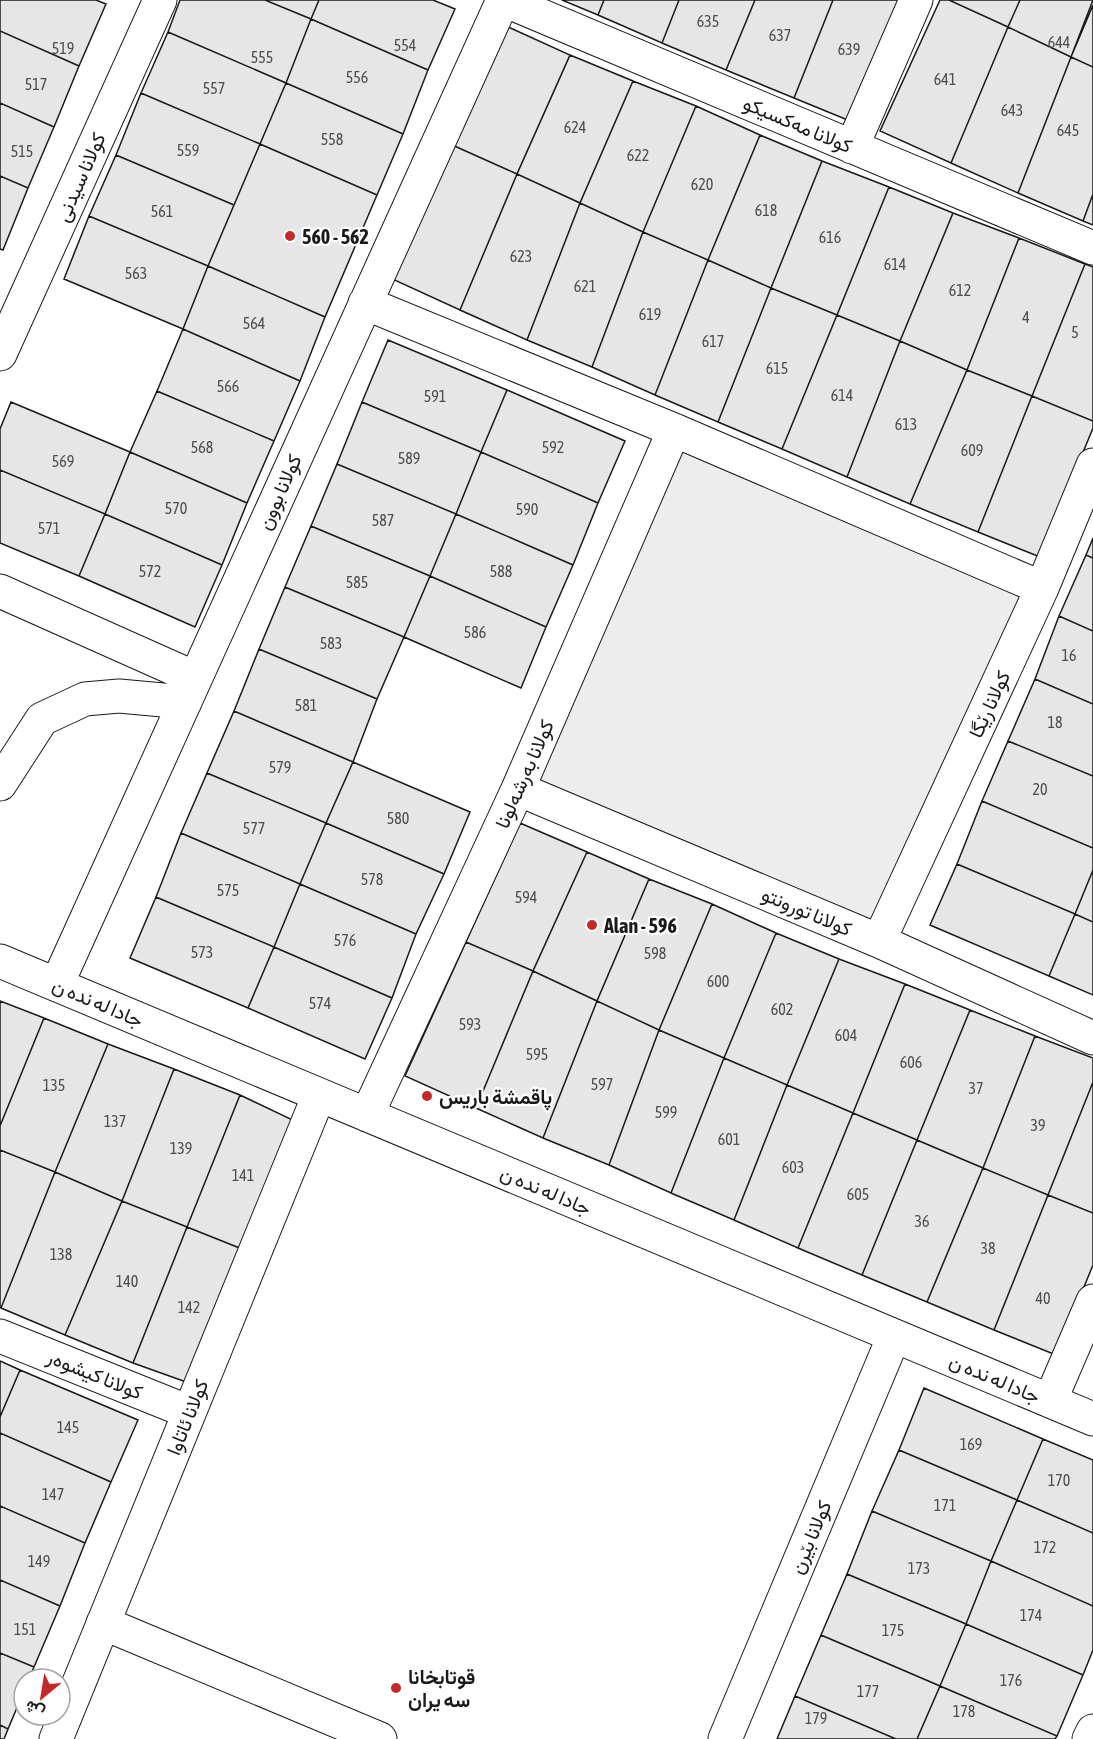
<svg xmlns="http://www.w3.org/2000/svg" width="1093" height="1739" viewBox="0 0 1093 1739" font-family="'Asap Condensed',Vazirmatn,sans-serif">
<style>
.built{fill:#ededed;stroke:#6a6a6a;stroke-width:1.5}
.building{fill:#e6e6e6;stroke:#1a1a1a;stroke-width:1.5}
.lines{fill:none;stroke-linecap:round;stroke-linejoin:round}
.minor-casing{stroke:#1a1a1a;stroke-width:35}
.minor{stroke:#fff;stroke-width:33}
.poi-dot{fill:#c62828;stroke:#fff;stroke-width:2}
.labels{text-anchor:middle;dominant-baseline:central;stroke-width:4.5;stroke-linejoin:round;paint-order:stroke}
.number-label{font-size:16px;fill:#4d4d4d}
.street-label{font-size:20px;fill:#1a1a1a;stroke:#fff}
.poi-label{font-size:20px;font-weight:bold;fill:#1a1a1a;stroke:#fff;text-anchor:start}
</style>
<rect width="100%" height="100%" fill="#fff"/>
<path class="built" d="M674,430L1042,588L879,941L518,789Z"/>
<path class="building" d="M0,0H96L106,4L79,66L0,31Z
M180,0H265L311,19L286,83L168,32Z
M265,0H319L311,19Z
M319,0H433L455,9L428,70L311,19Z
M562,0H604L598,15Z
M604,0H679L662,43L598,15Z
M679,0H755L726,70L662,43Z
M755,0H833L794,98L726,70Z
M833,0H906L855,123L794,98Z
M940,0H949L1008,27L951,163L880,131Z
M949,0H1020L1008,27Z
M1020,0H1093L1071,57L1008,27Z
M1093,5V67L1071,57Z
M311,19L428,70L403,134L286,83Z
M504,25L570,55L517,174L450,144Z
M1008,27L1071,57L1018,193L951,163Z
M0,31L79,66L54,127L0,103Z
M168,32L286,83L260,144L141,93Z
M570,55L633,81L580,203L517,174Z
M1071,57L1093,67V194L1083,221L1018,193Z
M633,81L696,106L643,232L580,203Z
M286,83L403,134L377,195L260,144Z
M141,93L260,144L234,205L116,155Z
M0,103L54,127L28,188L0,176Z
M696,106L760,135L708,260L643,232Z
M760,135L822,161L771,288L708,260Z
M260,144L377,195L325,317L208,266Z
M450,144L517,174L460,310L390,278Z
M116,155L234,205L208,266L89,216Z
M822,161L889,187L837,315L771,288Z
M517,174L580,203L527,340L460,310Z
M0,176L28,188L3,250L0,249Z
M889,187L953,213L900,341L837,315Z
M1093,194V225L1083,221Z
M580,203L643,232L592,367L527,340Z
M953,213L1019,238L967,370L900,341Z
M89,216L208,266L183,329L64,279Z
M643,232L708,260L655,395L592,367Z
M1019,238L1085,264L1032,396L967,370Z
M708,260L771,288L718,422L655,395Z
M1085,264L1093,267V421L1032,396Z
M208,266L325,317L300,381L183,329Z
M771,288L837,315L782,449L718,422Z
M837,315L900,341L847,477L782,449Z
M183,329L300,381L274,441L157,391Z
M388,340L507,390L481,452L362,402Z
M900,341L967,370L910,504L847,477Z
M967,370L1032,396L978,532L910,504Z
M507,390L625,441L598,503L481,452Z
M157,391L274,441L247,503L130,452Z
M1032,396L1093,421V428L1040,557L978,532Z
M11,402L130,452L105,514L0,470V429Z
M362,402L481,452L456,514L337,464Z
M130,452L247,503L222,565L105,514Z
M481,452L598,503L573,565L456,514Z
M337,464L456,514L430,576L311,526Z
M0,470L105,514L79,576L0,543Z
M105,514L222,565L195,627L79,576Z
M456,514L573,565L546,627L430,576Z
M311,526L430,576L404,637L285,587Z
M1093,538V558L1086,555Z
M1086,555L1093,558V631L1059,616Z
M430,576L546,627L521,688L404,637Z
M285,587L404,637L377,699L259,649Z
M1059,616L1093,631V704L1035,679Z
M259,649L377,699L353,762L234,711Z
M1035,679L1093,704V776L1008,741Z
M234,711L353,762L326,823L207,773Z
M1008,741L1093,776V848L982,801Z
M353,762L470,812L444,874L326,823Z
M207,773L326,823L300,884L181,833Z
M982,801L1093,848V870L1075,914L957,864Z
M326,823L444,874L416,934L300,884Z
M520,823L587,852L533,971L466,942Z
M181,833L300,884L274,947L156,897Z
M587,852L649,879L597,1001L533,971Z
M957,864L1075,914L1049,976L930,925Z
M1093,870V922L1075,914Z
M649,879L712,904L659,1030L597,1001Z
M300,884L416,934L392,998L274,947Z
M156,897L274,947L248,1008L130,958Z
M712,904L776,933L724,1058L659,1030Z
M1075,914L1093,922V995L1049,976Z
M776,933L839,959L787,1085L724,1058Z
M466,942L533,971L476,1108L405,1076Z
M274,947L392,998L365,1059L248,1008Z
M839,959L905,984L853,1113L787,1085Z
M533,971L597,1001L543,1138L476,1108Z
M905,984L970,1010L917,1140L853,1113Z
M0,1001L44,1018L0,1126Z
M597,1001L659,1030L609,1165L543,1138Z
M970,1010L1035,1036L983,1168L917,1140Z
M44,1018L108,1044L55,1172L0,1150V1126Z
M659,1030L724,1058L671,1193L609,1165Z
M1035,1036L1093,1058V1082L1048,1195L983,1168Z
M108,1044L174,1069L122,1201L55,1172Z
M724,1058L787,1085L734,1220L671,1193Z
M174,1069L240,1095L187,1227L122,1201Z
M1093,1082V1213L1048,1195Z
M787,1085L853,1113L798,1248L734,1220Z
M240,1095L299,1123L247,1251L187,1227Z
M853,1113L917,1140L862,1275L798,1248Z
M917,1140L983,1168L927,1302L862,1275Z
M0,1150L55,1172L1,1308L0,1307Z
M983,1168L1048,1195L994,1330L927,1302Z
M55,1172L122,1201L65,1335L1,1308Z
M1048,1195L1093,1213V1265L1056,1355L994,1330Z
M122,1201L187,1227L133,1363L65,1335Z
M187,1227L247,1251L189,1383L133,1363Z
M0,1361L20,1370L0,1417Z
M20,1370L138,1420L111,1482L0,1433V1417Z
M924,1388L1043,1439L1017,1500L899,1450Z
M0,1433L111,1482L85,1543L0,1506Z
M1043,1439L1093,1460V1533L1017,1500Z
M899,1450L1017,1500L991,1561L872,1511Z
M1017,1500L1093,1533V1606L991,1561Z
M0,1506L85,1543L60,1606L0,1580Z
M872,1511L991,1561L966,1624L847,1574Z
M991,1561L1093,1606V1650L1083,1675L966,1624Z
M847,1574L966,1624L940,1686L821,1635Z
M0,1580L60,1606L34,1667L0,1653Z
M966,1624L1083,1675L1057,1736L940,1686Z
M821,1635L940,1686L917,1739H896L795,1696Z
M0,1653L34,1667L29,1679H24V1691L8,1729L0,1725Z
M940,1686L1057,1736L1055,1739H917Z
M795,1696L896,1739H777Z
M0,1725L8,1729L4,1739H0Z"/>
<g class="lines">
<defs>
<path id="minor" d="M504,0L1093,248
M852,147L916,0
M365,303L674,430L1042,588
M0,354L160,0
M0,591L195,678
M0,784L42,719L85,699L119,696L185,702
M518,789L879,941L1093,1038
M879,941L1042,588L1093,465
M0,961L1093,1419
M57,984L503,0
M367,1115L518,789L674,430
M0,1336L189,1412
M1050,1401L1093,1301
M103,1623L380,1739
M56,1739L319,1095
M725,1739L894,1336
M1089,1739L1093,1731"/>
</defs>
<use href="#minor" class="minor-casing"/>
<use href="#minor" class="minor"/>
</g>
<g class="poi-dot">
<circle cx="290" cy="236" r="6"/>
<circle cx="592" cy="925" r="6"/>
<circle cx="427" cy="1096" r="6"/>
<circle cx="396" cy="1688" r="6"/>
</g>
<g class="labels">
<g class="number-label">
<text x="708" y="21">635</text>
<text x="780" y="35">637</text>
<text x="1059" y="42">644</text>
<text x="405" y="45">554</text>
<text x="63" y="48">519</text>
<text x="849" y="49">639</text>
<text x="262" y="57">555</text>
<text x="357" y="77">556</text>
<text x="945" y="79">641</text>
<text x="36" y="84">517</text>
<text x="214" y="88">557</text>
<text x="1012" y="110">643</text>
<text x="575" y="127">624</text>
<text x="1068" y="130">645</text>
<text x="332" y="139">558</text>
<text x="188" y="150">559</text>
<text x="22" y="151">515</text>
<text x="638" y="155">622</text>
<text x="702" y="184">620</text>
<text x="766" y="210">618</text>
<text x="162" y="211">561</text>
<text x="830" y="237">616</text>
<text x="521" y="256">623</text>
<text x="895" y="264">614</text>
<text x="136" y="273">563</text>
<text x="585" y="286">621</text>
<text x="960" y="290">612</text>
<text x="650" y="314">619</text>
<text x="1026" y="317">4</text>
<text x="254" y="323">564</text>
<text x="1075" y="332">5</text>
<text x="713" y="341">617</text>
<text x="777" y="368">615</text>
<text x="228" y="386">566</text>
<text x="842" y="395">614</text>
<text x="435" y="396">591</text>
<text x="906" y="424">613</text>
<text x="202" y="447">568</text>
<text x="553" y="447">592</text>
<text x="972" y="450">609</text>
<text x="409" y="458">589</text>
<text x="63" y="461">569</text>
<text x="176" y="508">570</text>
<text x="527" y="509">590</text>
<text x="383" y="520">587</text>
<text x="49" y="528">571</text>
<text x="150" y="571">572</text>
<text x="501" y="571">588</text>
<text x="357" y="582">585</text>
<text x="475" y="632">586</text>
<text x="331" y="643">583</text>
<text x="1069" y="655">16</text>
<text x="306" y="705">581</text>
<text x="1055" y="722">18</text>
<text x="280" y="767">579</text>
<text x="1040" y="789">20</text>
<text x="398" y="818">580</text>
<text x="254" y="828">577</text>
<text x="372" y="879">578</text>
<text x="228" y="890">575</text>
<text x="526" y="897">594</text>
<text x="345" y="940">576</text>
<text x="202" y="952">573</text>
<text x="655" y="953">598</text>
<text x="718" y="981">600</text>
<text x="320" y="1003">574</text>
<text x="782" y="1009">602</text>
<text x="470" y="1024">593</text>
<text x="846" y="1035">604</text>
<text x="537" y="1054">595</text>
<text x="911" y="1062">606</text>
<text x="602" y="1084">597</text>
<text x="54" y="1085">135</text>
<text x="976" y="1088">37</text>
<text x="666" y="1112">599</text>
<text x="115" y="1121">137</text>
<text x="1038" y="1125">39</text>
<text x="729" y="1139">601</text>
<text x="181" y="1148">139</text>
<text x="793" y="1167">603</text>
<text x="243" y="1175">141</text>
<text x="858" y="1194">605</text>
<text x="922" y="1221">36</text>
<text x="988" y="1248">38</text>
<text x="61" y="1254">138</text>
<text x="127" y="1281">140</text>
<text x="1043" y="1298">40</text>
<text x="189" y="1307">142</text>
<text x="68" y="1427">145</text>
<text x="971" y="1444">169</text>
<text x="1059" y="1480">170</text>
<text x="53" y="1494">147</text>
<text x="945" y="1505">171</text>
<text x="1045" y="1547">172</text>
<text x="39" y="1561">149</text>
<text x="919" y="1568">173</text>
<text x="1031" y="1615">174</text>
<text x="25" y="1629">151</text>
<text x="893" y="1630">175</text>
<text x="1011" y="1680">176</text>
<text x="868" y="1691">177</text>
<text x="964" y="1711">178</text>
<text x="816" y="1718">179</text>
</g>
<g class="street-label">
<text transform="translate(798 124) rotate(23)">كولانا مەکسیکو</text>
<text transform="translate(80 177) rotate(-66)">كولانا سيدنى</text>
<text transform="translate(279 492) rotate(-66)">كولانا بوون</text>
<text transform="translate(989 704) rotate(-65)">كولانا رێگا</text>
<text transform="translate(524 774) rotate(-66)">كولانا به‌رشه‌لونا</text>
<text transform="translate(807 911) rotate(23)">كولانا تورونتو</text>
<text transform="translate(98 1002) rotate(23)">جادا له نده ن</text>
<text transform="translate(546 1190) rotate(23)">جادا له نده ن</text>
<text transform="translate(95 1374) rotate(22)">كولانا كیشوه‌ر</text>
<text transform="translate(995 1378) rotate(23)">جادا له نده ن</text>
<text transform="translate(187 1417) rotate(-68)">كولانا ئاتاوا</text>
<text transform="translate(810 1537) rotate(-67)">كولانا بێرن</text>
</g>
<g class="poi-label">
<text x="302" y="236">560 - 562</text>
<text x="604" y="925">Alan - 596</text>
<text x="439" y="1096">پاقمشة باريس</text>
<text x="408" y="1676">قوتابخانا<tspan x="408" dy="23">سه يران</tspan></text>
</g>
</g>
<g transform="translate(42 1697) rotate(210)"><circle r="28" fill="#ffffff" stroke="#a3a3a3" stroke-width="1.5"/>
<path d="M0-4.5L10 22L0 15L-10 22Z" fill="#c62828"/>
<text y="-9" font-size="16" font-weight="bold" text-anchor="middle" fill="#1a1a1a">ش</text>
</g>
</svg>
